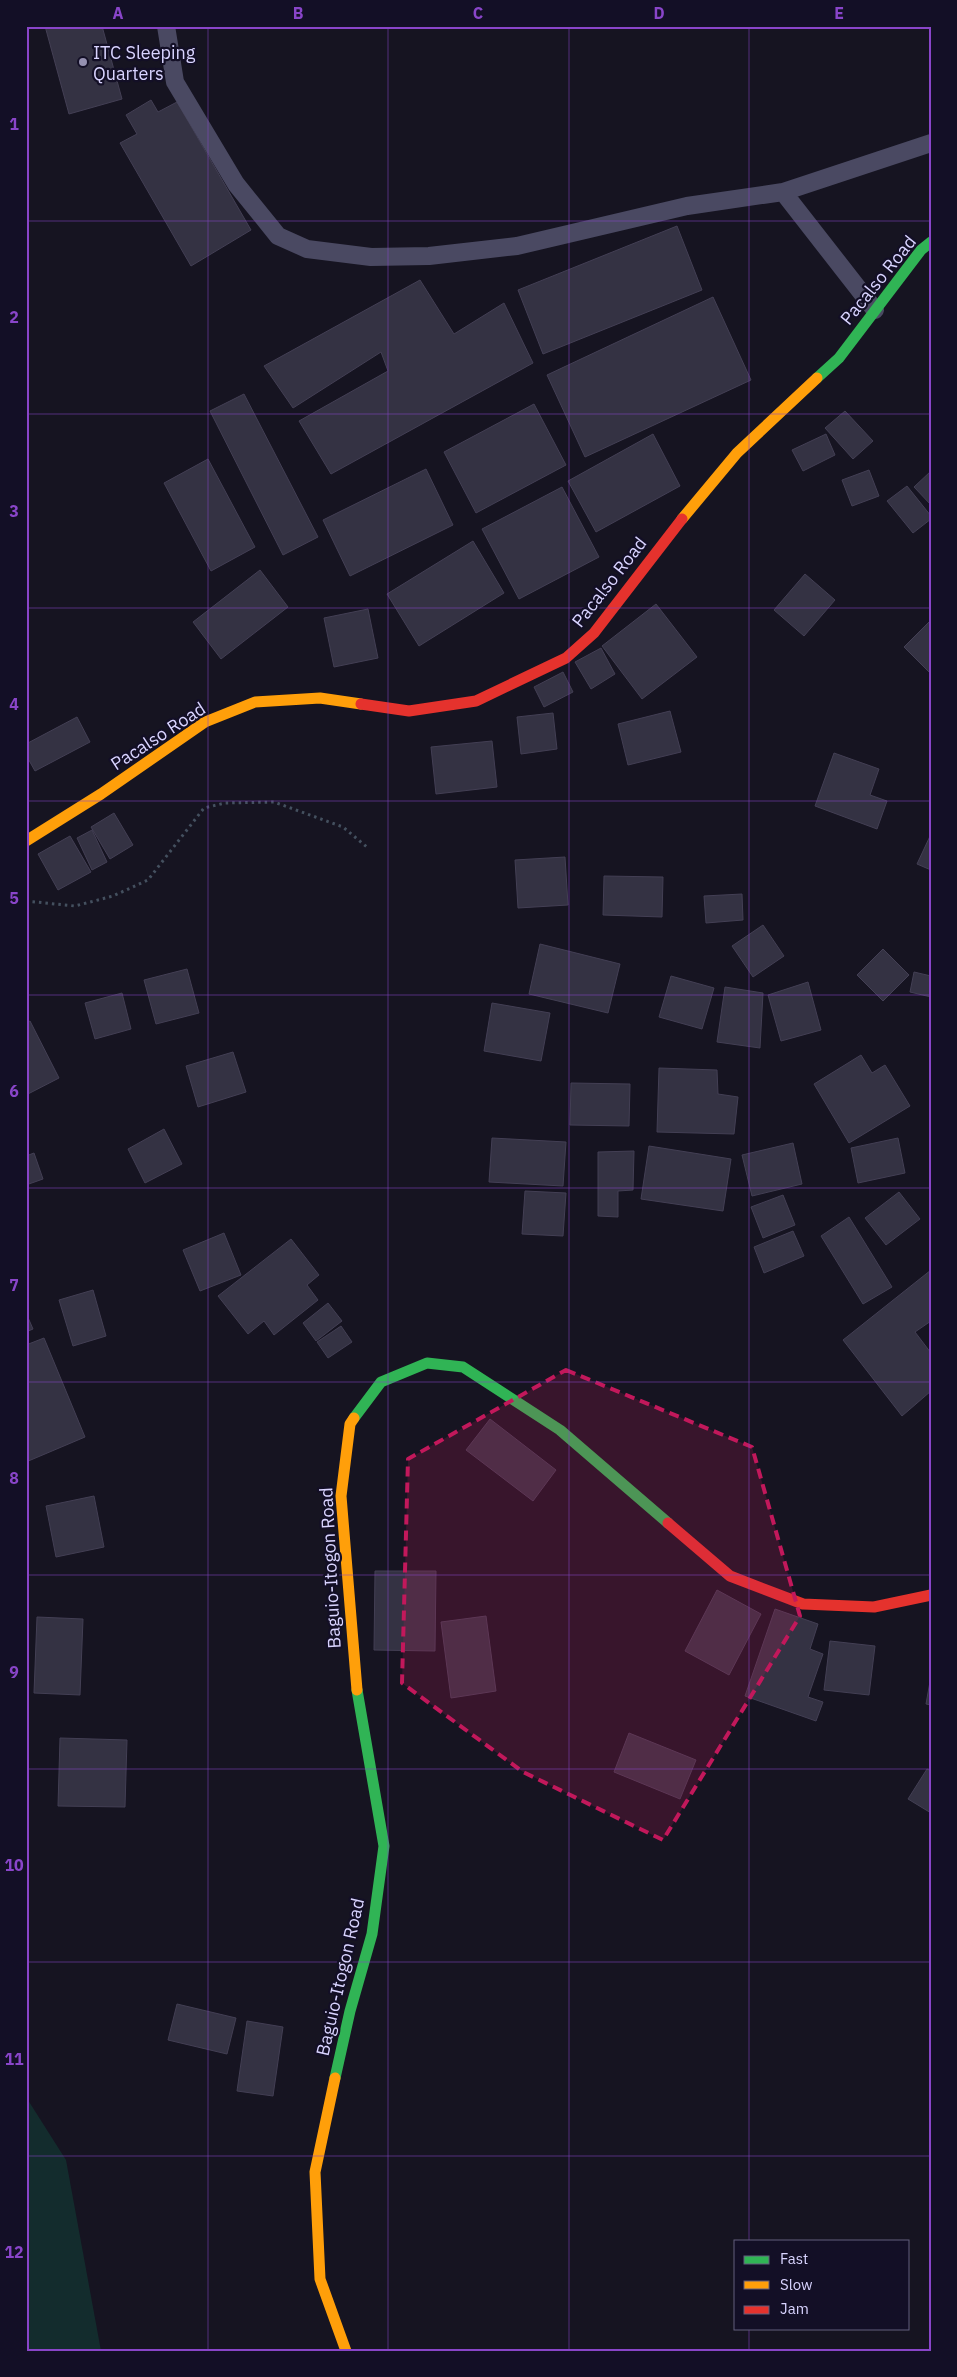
<svg xmlns="http://www.w3.org/2000/svg" width="957" height="2377" viewBox="0 0 957 2377" font-family="'IBM Plex Sans',sans-serif">
<style>
.green{fill:#132c2d}
.building{fill:#343243;stroke:#433f54}
.lines{fill:none;stroke-linecap:round;stroke-linejoin:round}
.path{stroke:#44505f;stroke-width:3;stroke-dasharray:2.5 4;stroke-linecap:butt}
.lane{stroke:#4a4962;stroke-width:18}
.fast{stroke:#30b455;stroke-width:11}
.slow{stroke:#ff9f0a;stroke-width:11}
.jam{stroke:#e5322d;stroke-width:11}
.marked{fill:#c2185b;fill-opacity:0.2;stroke:#c2185b;stroke-width:4;stroke-dasharray:10 6;stroke-linejoin:round}
.grid{fill:none;stroke:#8945c9;stroke-width:1;stroke-opacity:0.55}
.poi-dot{fill:#9591b1;stroke:#130f26;stroke-width:2}
.labels{text-anchor:middle;dominant-baseline:central;stroke-width:4.5;stroke-linejoin:round;paint-order:stroke}
.poi-label{font-size:18px;fill:#d9d4ff;stroke:#130f26;text-anchor:start}
.street-label{font-size:18px;fill:#d9d4ff;stroke:#130f26}
.neatline{fill:none;stroke:#8945c9;stroke-width:2}
.grid-label{font-size:16px;text-anchor:middle;font-weight:bold;fill:#8945c9}
</style>
<rect width="100%" height="100%" fill="#161421"/>
<path class="green" d="M26,2097L66,2160L101,2351H26Z"/>
<path class="building" d="M45,26H102L122,99L69,114Z
M151,100L158,112L177,102L251,230L191,266L120,143L137,134L126,115Z
M677,226L702,290L543,354L518,290Z
M420,280L454,334L504,303L533,363L331,474L299,421L388,371L381,352L293,408L264,366Z
M713,297L751,380L585,457L547,375Z
M244,394L318,537L283,555L210,411Z
M534,404L566,465L476,513L444,452Z
M845,411L873,441L853,459L825,428Z
M653,434L680,486L596,532L568,481Z
M826,434L835,455L803,471L792,450Z
M208,459L255,547L211,571L164,483Z
M426,469L453,525L350,576L323,520Z
M869,470L879,496L852,506L842,480Z
M931,471V505L914,487Z
M907,486L931,516V519L913,533L887,501Z
M562,487L599,557L519,599L482,529Z
M473,541L504,593L419,646L387,594Z
M260,570L288,607L221,659L193,622Z
M805,574L835,600L804,636L774,610Z
M656,604L697,657L642,699L602,646Z
M368,609L378,658L334,667L324,618Z
M931,620V674L904,647Z
M601,648L615,674L591,689L575,662Z
M563,672L573,692L544,707L534,687Z
M670,711L681,752L628,765L618,724Z
M553,713L557,749L521,754L517,717Z
M77,717L90,742L35,771L26,755V744Z
M492,741L497,787L436,794L431,747Z
M834,753L879,769L870,795L887,801L877,829L815,806Z
M114,813L133,845L110,859L91,827Z
M92,830L107,862L92,870L77,838Z
M931,834V870L917,864Z
M70,836L91,872L58,890L38,854Z
M565,857L568,905L518,908L515,860Z
M604,876L663,877L662,917L603,915Z
M742,894L743,920L706,923L704,896Z
M763,925L784,956L753,977L732,946Z
M540,944L620,964L608,1013L529,994Z
M883,949L909,975L883,1001L857,975Z
M187,969L199,1013L156,1024L144,980Z
M914,972L931,976V997L910,992Z
M671,976L714,988L702,1029L659,1017Z
M808,982L821,1030L781,1041L768,995Z
M725,987L763,993L760,1048L717,1042Z
M122,993L131,1029L95,1039L85,1003Z
M492,1003L550,1013L541,1061L484,1051Z
M30,1021L59,1078L26,1095V1023Z
M233,1052L246,1092L198,1107L186,1066Z
M861,1055L872,1073L885,1065L910,1106L849,1143L814,1084Z
M659,1068L717,1070L718,1094L738,1097L734,1134L657,1132Z
M571,1083L630,1084L629,1126L570,1125Z
M164,1129L182,1164L145,1183L128,1149Z
M492,1138L566,1142L563,1186L489,1182Z
M898,1138L905,1173L858,1183L851,1148Z
M793,1143L802,1184L752,1196L742,1155Z
M649,1146L731,1159L723,1211L641,1199Z
M634,1151L633,1190L618,1191V1217L598,1216V1152Z
M34,1153L43,1179L26,1185V1156Z
M525,1191L566,1193L563,1236L522,1234Z
M899,1192L920,1219L886,1245L865,1218Z
M783,1195L795,1225L763,1238L751,1207Z
M849,1217L892,1287L863,1304L821,1236Z
M793,1231L804,1256L764,1273L754,1247Z
M224,1233L241,1275L200,1291L183,1250Z
M291,1239L319,1275L307,1285L318,1300L274,1335L264,1321L248,1334L218,1296Z
M931,1270V1321L915,1332L931,1353V1391L902,1416L843,1340Z
M93,1290L106,1336L73,1346L59,1300Z
M328,1303L342,1321L316,1341L303,1323Z
M26,1313L33,1329L26,1332Z
M341,1326L352,1342L328,1358L317,1342Z
M44,1338L85,1437L26,1462V1345Z
M490,1419L556,1470L533,1501L466,1450Z
M94,1496L104,1547L56,1557L46,1506Z
M375,1571H436L435,1651L374,1650Z
M717,1590L761,1614L729,1675L685,1651Z
M775,1609L818,1624L810,1649L823,1654L808,1697L823,1702L816,1721L745,1696Z
M486,1616L496,1691L451,1698L441,1622Z
M37,1617L83,1619L80,1695L34,1693Z
M830,1641L875,1646L869,1695L824,1690Z
M931,1676V1705L926,1704Z
M629,1733L696,1760L680,1799L614,1772Z
M60,1738L127,1740L125,1807L58,1806Z
M927,1769L931,1771V1813L908,1799Z
M177,2004L236,2018L227,2054L168,2040Z
M247,2021L283,2027L273,2096L237,2091Z"/>
<g class="lines">
<path class="path" d="M26,901L75,906L113,896L148,880L204,808L225,803L274,802L343,827L368,848"/>
<path class="lane" d="M166,26L175,82L236,184L278,236L307,249L371,257L429,256L517,246L687,206L783,192L875,310
M783,192L931,143"/>
<path class="fast" d="M817,378L839,358L921,250L931,242
M354,1418L381,1382L427,1363L463,1367L560,1430L668,1523
M335,2078L350,2011L372,1934L384,1846L357,1690"/>
<path class="slow" d="M682,519L737,453L817,378
M26,841L101,794L205,722L255,702L320,698L361,704
M354,1418L350,1424L341,1496L357,1690
M335,2078L315,2172L320,2279L346,2351"/>
<path class="jam" d="M361,704L409,711L476,701L566,658L594,633L682,519
M668,1523L730,1576L803,1604L874,1607L931,1595"/>
</g>
<path class="marked" d="M566,1370L752,1447L800,1616L663,1840L523,1772L402,1683L408,1459Z"/>
<path class="grid" d="M208,26V2351M388,26V2351M569,26V2351M749,26V2241M26,221H931M26,414H931M26,608H931M26,801H931M26,995H931M26,1188H931M26,1382H931M26,1575H931M26,1769H931M26,1962H931M26,2156H931M749,2328V2351"/>
<circle class="poi-dot" cx="83" cy="62" r="5"/>
<g class="labels">
<g class="poi-label">
<text x="93" y="52">ITC Sleeping<tspan x="93" dy="21">Quarters</tspan></text>
</g>
<g class="street-label">
<text transform="translate(878 280) rotate(-51)">Pacalso Road</text>
<text transform="translate(609 582) rotate(-52)">Pacalso Road</text>
<text transform="translate(158 736) rotate(-33)">Pacalso Road</text>
<text transform="translate(330 1568) rotate(-93)">Baguio-Itogon Road</text>
<text transform="translate(340 1977) rotate(-77)">Baguio-Itogon Road</text>
</g>
</g>
<rect width="957" height="2377" fill="none" stroke="#130f26" stroke-width="55"/>
<rect x="734" y="2240" width="175" height="90" fill="#130f26" stroke="#625e7d"/>
<rect x="744" y="2256" width="25" height="8" fill="#30b455" stroke="#625e7d"/>
<text x="780" y="2264" font-size="15" fill="#d9d4ff">Fast</text>
<rect x="744" y="2281" width="25" height="8" fill="#ff9f0a" stroke="#625e7d"/>
<text x="780" y="2290" font-size="15" fill="#d9d4ff">Slow</text>
<rect x="744" y="2306" width="25" height="8" fill="#e5322d" stroke="#625e7d"/>
<text x="780" y="2314" font-size="15" fill="#d9d4ff">Jam</text>
<rect x="28" y="28" width="902" height="2322" class="neatline"/>
<g class="grid-label">
<text x="118" y="19">A</text>
<text x="298" y="19">B</text>
<text x="478" y="19">C</text>
<text x="659" y="19">D</text>
<text x="839" y="19">E</text>
<text x="14" y="130">1</text>
<text x="14" y="323">2</text>
<text x="14" y="517">3</text>
<text x="14" y="710">4</text>
<text x="14" y="904">5</text>
<text x="14" y="1097">6</text>
<text x="14" y="1291">7</text>
<text x="14" y="1484">8</text>
<text x="14" y="1678">9</text>
<text x="14" y="1871">10</text>
<text x="14" y="2065">11</text>
<text x="14" y="2258">12</text>
</g>
</svg>
